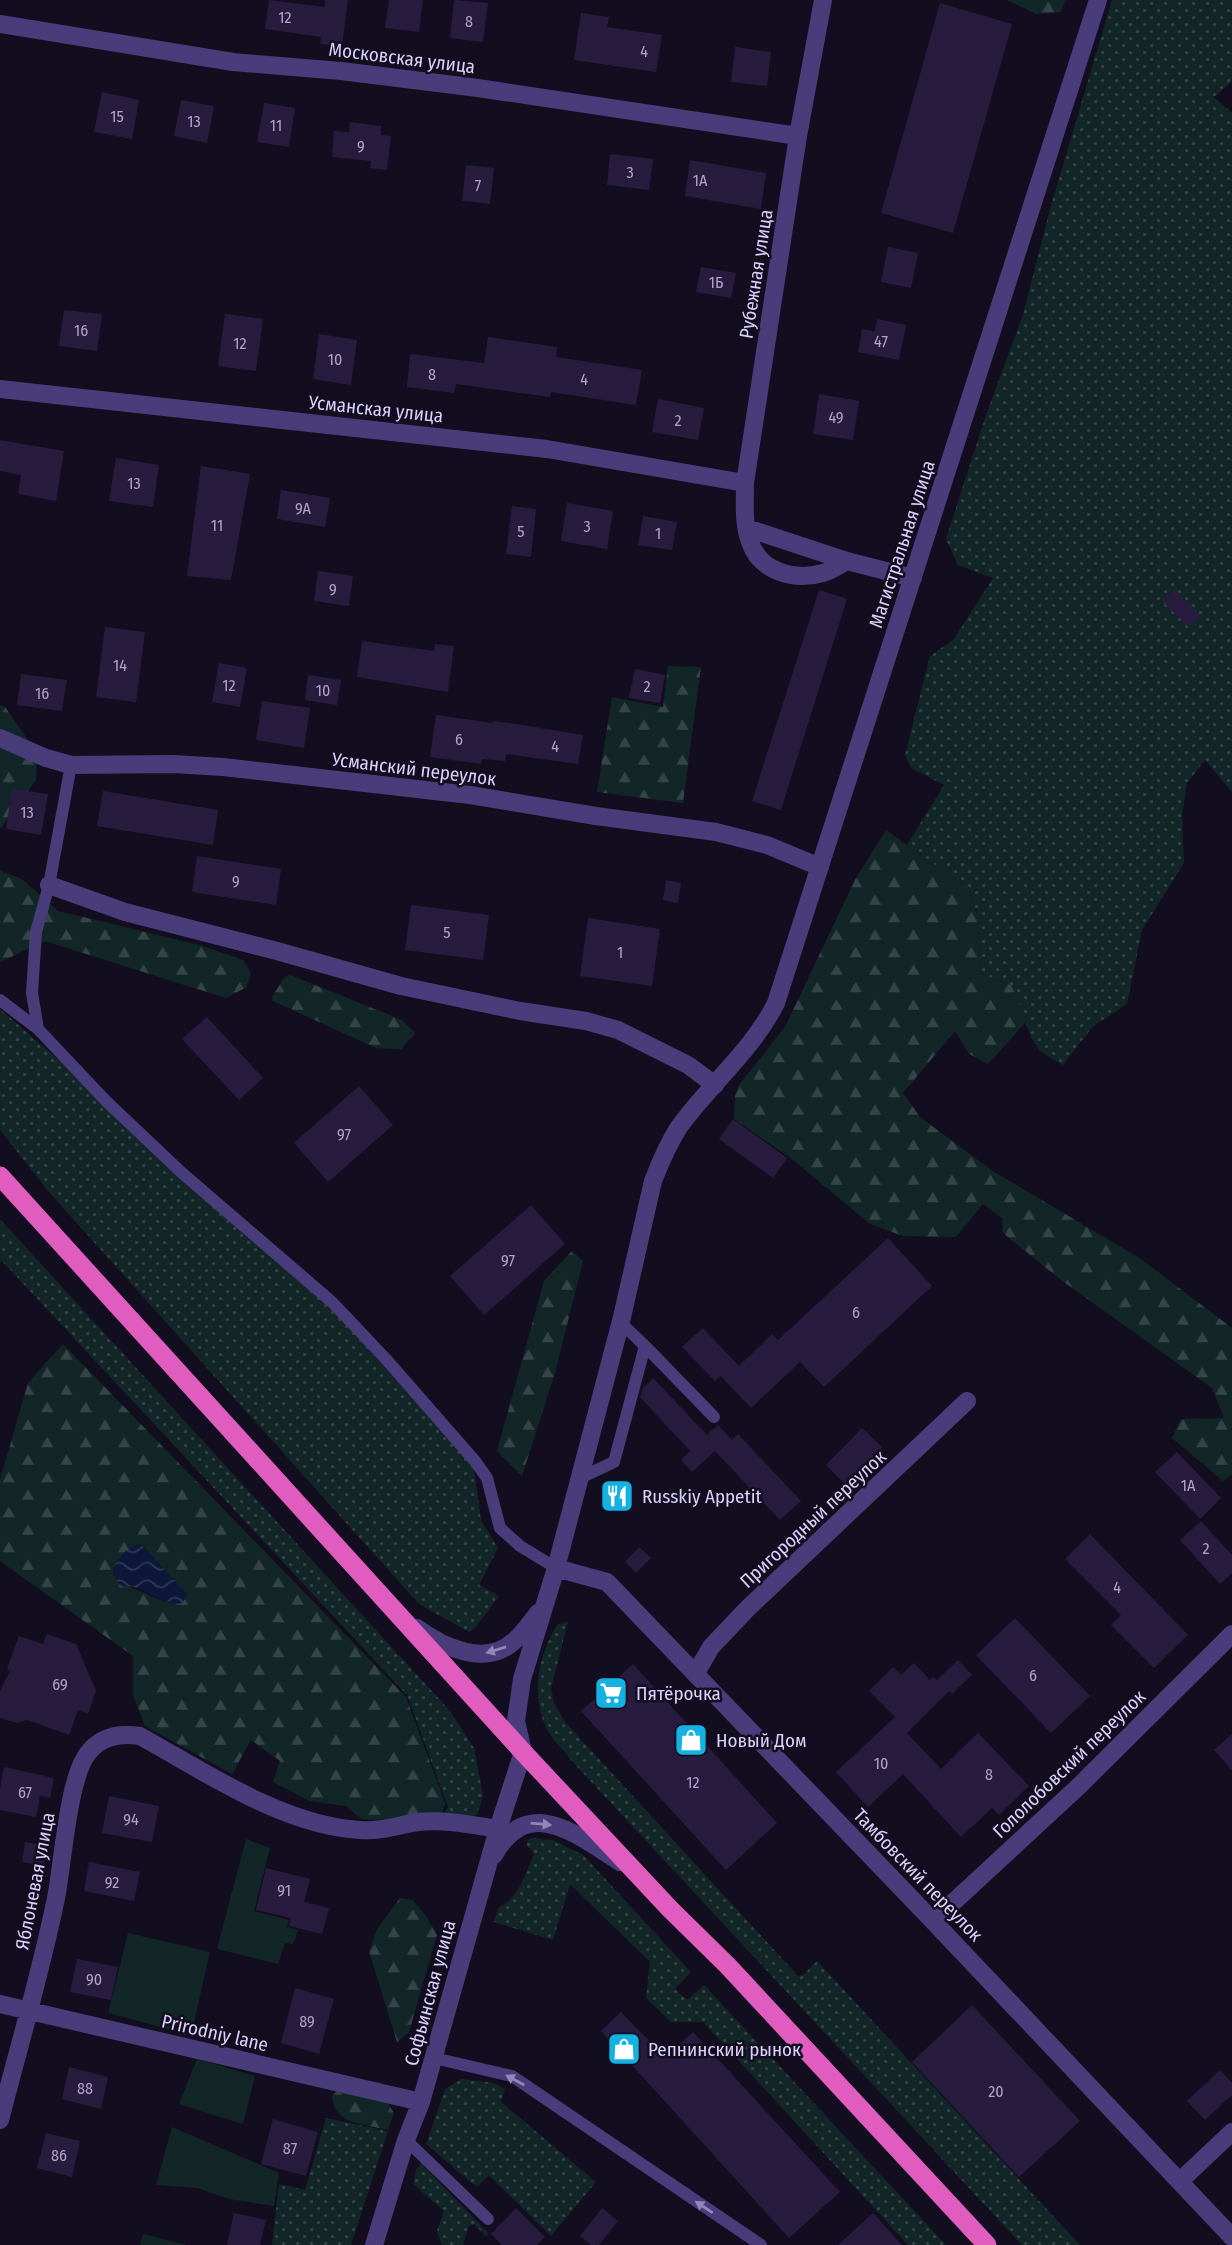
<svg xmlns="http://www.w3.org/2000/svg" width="1232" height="2245" viewBox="0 0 1232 2245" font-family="'Fira Sans Condensed',sans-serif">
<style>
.grass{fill:url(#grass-dots)}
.forest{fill:url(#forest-firs);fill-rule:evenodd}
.garden{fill:#122628}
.water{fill:url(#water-waves)}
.building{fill:#271c3e}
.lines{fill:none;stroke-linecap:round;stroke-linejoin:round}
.service{stroke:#483d7a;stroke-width:12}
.minor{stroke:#483d7a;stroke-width:18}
.trunk{stroke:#e05cbe;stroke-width:19}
.oneway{fill:#9286ba}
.labels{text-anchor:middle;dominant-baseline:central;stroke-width:5;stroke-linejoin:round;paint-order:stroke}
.number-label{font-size:16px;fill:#aea3cc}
.street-label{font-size:19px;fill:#dbd0fb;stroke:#130e1f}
.poi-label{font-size:19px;fill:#dbd0fb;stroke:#130e1f;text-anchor:start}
</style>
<defs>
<pattern id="grass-dots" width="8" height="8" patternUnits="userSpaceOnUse" patternTransform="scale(1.75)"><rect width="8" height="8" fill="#122628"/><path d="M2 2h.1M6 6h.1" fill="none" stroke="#344448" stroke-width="1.8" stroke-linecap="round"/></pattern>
<pattern id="forest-firs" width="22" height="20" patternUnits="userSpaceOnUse" patternTransform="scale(1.75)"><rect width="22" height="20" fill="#122628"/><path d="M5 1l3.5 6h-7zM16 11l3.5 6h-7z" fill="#344448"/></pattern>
<pattern id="water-waves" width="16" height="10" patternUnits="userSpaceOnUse" patternTransform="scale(1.75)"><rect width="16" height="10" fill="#0d1739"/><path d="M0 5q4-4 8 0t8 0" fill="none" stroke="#303857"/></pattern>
</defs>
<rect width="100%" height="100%" fill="#130e1f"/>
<path class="grass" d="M1112,0H1232V81L1214,97L1232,113V792L1205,760L1187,783L1182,815L1184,863L1142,930L1127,1004L1093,1026L1063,1065L1041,1052L1032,1039L1011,985L981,974L977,913L968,888L907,845L944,785L911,768L905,755L930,656L954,639L993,578L958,565L946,539L986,415L1023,315L1050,209Z
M0,1009L106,1101L331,1306L474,1468L481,1520L498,1548L479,1585L499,1596L475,1628L469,1632L419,1604L49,1192L0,1130Z
M0,1219L450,1711L474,1748L483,1796L477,1815L441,1818L448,1807L407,1695L3,1262H0Z
M568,1622L551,1688L554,1703L565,1722L798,1976L803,1975L817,1961L1080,2245H1022L570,1759C564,1749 555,1743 549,1733C530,1700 537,1655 558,1624Z
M531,1838L553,1840L583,1855L691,1972L675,1989L687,2000L704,1985L946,2245H908L703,2022H671L646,1998L650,1962L570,1884L553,1940L494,1922L499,1907C520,1897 525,1874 534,1854L527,1845V1841Z
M462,2079L494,2083L505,2089L501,2102L596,2182L551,2236L489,2175L478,2186L474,2185L426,2144L445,2089Z
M326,2118L388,2131L351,2245H272L279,2184L305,2190Z
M421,2163L488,2233L486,2236L475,2225H469L463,2245H442L437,2231L444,2211L413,2184L416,2170Z"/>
<path class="forest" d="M1007,0H1065L1061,12L1036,14Z
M668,666L701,667L683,803L597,792L612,697L663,707Z
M0,705L5,707L37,753L36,780L0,829Z
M886,830L968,888L977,913L981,974L1011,985L1027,1021L988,1064L969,1054L955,1031L903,1093L920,1117L991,1170L1141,1259L1232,1328V1474L1223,1481L1172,1438L1181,1419L1224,1418L1212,1388L1061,1280L1003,1233L1002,1218L983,1204L956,1237L903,1236L870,1224L792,1159L734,1119L735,1095L739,1085L785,1027L855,880Z
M0,871L22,879L58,911L203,946L243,960L251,973L247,987L226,998L45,941L0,962Z
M290,975L402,1020L415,1033L401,1049L376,1048L273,1001L272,997L284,978Z
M572,1251L583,1261L555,1373L522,1476L497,1451L544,1281Z
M63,1344L406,1697L445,1803L442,1813L399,1820L361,1819L346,1806L310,1801L273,1782L280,1761L251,1740L232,1774L145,1726L133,1695V1656L0,1561V1480L28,1383ZM141,1544L183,1590L187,1596L182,1603C161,1606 142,1588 122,1586L113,1573C116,1556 127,1551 141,1544Z
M400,1898L413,1900L426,1916L437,1935L409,2032L397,2042L369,1951L377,1929Z
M339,2089L387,2102L394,2113L388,2130C364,2124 334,2125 332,2096Z"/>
<path class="garden" d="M246,1839L270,1848L254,1911L289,1920L287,1927L298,1930L293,1944L285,1943L278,1964L217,1949Z
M128,1933L210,1952L191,2035L108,2013Z
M197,2059L255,2076L243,2124L179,2104Z
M172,2127L279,2173L274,2206L229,2199L197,2188L156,2185Z
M143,2234L187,2245H140Z"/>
<path class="water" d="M141,1544L184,1591L187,1596L182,1603C164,1606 150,1591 134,1587C130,1586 126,1587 122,1586L117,1581L113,1569C119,1556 127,1547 141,1544Z"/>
<path class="building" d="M269,0L325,7V0H348L342,46L320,44L321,37L265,29Z
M389,0H423L419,32L385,28Z
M454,0L488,3L483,42L450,38Z
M940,3L1012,24L953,233L881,213Z
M581,13L609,17L607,27L662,35L656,72L574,60Z
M735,47L771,52L767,86L731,82Z
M102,92L139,100L132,139L94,132Z
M181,100L214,106L207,143L174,136Z
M264,103L295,108L289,147L257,142Z
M350,122L381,126V135L391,136L387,170L370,168L371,161L332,157L334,131L349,132Z
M610,154L653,159L649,190L607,185Z
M690,160L766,173L761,209L685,196Z
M466,165L494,168L490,204L462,201Z
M888,247L918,253L911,288L881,282Z
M701,267L736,273L731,298L696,292Z
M64,310L102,314L97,351L59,346Z
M225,314L263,319L256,371L218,366Z
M877,319L906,325L899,360L858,352L862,329L875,331Z
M319,334L357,340L351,385L313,379Z
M488,337L557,347L556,357L642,370L636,405L551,392L550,397L456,384L454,393L407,387L410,354L484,363Z
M819,394L859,401L853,440L813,434Z
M658,399L704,408L698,440L652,432Z
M0,440L64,451L56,501L18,494L21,475L0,471Z
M116,458L159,465L153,507L109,501Z
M201,466L250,474L231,580L187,576Z
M281,490L330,498L325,527L277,519Z
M567,503L613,511L607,549L561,541Z
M512,506L536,509L531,557L506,554Z
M643,516L677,522L672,550L638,545Z
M318,571L353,576L349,606L314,601Z
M1174,589L1200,615L1188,627L1162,601Z
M819,590L847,599L781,810L752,801Z
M105,627L145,632L136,702L96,697Z
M362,641L434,651L435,644L454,646L448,692L357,677Z
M219,663L247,668L240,707L212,702Z
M635,669L665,675L660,703L629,698Z
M21,674L67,680L62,711L17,705Z
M308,675L341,680L337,705L305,700Z
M262,701L310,708L304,748L256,740Z
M436,715L492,723L493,721L510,723L583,735L578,764L506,754L505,761L482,759L481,764L430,757Z
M12,789L48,794L41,835L6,829Z
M103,791L218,810L213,845L97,826Z
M197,856L281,869L276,905L192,892Z
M666,880L681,883L678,903L663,900Z
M411,905L489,915L483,960L405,950Z
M588,918L660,929L652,986L580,976Z
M207,1017L263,1078L239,1100L182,1039Z
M359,1086L393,1125L328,1182L294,1143Z
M733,1119L787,1158L773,1178L719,1139Z
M531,1205L565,1244L484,1315L450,1276Z
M888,1238L932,1286L824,1387L800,1362L751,1408L721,1376L715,1381L682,1347L703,1328L739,1366L772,1334L778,1340Z
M653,1378L707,1435L718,1425L732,1440L738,1434L801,1501L780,1520L715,1451L692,1472L681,1460L690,1451L640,1397L643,1388Z
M862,1428L882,1447L845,1484L826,1465Z
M1177,1452L1221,1498L1200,1519L1155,1472Z
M1201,1521L1232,1555V1573L1220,1584L1180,1540Z
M1090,1534L1188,1635L1154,1668L1111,1625L1121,1615L1065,1559Z
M639,1547L651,1558L636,1573L625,1562Z
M1015,1618L1090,1696L1051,1733L976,1655Z
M47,1634L76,1644L96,1691L88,1714L78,1710L69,1735L27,1720L17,1723L0,1718V1692L10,1670L7,1669L19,1636L43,1644Z
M958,1660L972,1675L952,1694L949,1691L907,1733L941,1769L978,1733L1029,1786L999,1815L992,1808L961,1837L903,1774L868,1807L836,1772L895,1717L869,1691L893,1667L901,1675L914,1663L930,1680L933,1677L937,1680Z
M633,1664L777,1823L726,1870L581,1711Z
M1232,1734V1770L1214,1750Z
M4,1767L54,1778L50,1798L40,1796L36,1817L0,1810V1788Z
M109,1796L159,1806L152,1842L102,1833Z
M25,1842L47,1846L43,1866L22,1862Z
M89,1862L140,1872L134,1901L84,1891Z
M266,1868L310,1879L304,1902L329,1908L322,1934L289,1926L291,1918L256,1910Z
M77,1959L118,1967L111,2000L70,1992Z
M295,1988L334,1999L319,2054L281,2043Z
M972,2005L1080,2121L1019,2177L912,2062Z
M621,2012L665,2057L693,2032L840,2192L789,2238L601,2031Z
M69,2067L108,2077L101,2109L62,2099Z
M1220,2070L1232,2083V2095L1205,2120L1187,2101Z
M273,2119L318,2132L306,2176L261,2164Z
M46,2133L80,2141L72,2177L37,2168Z
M516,2208L545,2237L537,2245H502L491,2234Z
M602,2208L618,2221L599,2245H591L580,2236Z
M234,2213L266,2220L260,2245H227Z
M873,2213L902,2245H838Z"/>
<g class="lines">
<path class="service" d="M0,1000L38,1029L106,1101L181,1172L332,1302L385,1358L475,1461L487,1478L500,1528L520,1546L556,1568
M38,1029L32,993L36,932L49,885L71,765
M645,1346L714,1417
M580,1478L614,1462L645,1346L620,1322
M434,2058L512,2076L761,2245
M406,2140L488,2219"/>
<path class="minor" d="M823,0L798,136L745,483C745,502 743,523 750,542C760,572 794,581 823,573C831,571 839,565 847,561L913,578
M0,24L233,62L341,71L478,88L798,136
M0,389L547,449L745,483
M747,528L847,561
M0,738L46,758L71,765L173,764L223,767L470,795L596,816L716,832L767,845L820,867
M49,885L125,912L277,951L401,986L520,1011L586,1021L618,1030L688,1065L715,1085
M556,1568L607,1582L933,1921L1232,2237
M417,1628C443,1647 485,1667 513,1642C523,1634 530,1623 538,1613
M696,1673L711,1647L748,1608L967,1401
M494,1855C529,1793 578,1836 620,1862
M933,1921L1078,1787L1232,1634
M0,2004L421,2102
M0,2120C19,2046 41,1972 56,1898C63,1863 68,1778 88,1753C101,1736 120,1733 140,1736C205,1772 284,1826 360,1830C380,1832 398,1825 418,1822C444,1819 472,1825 498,1829
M1180,2181L1232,2132
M374,2245L406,2140L421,2102L498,1829L523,1752L516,1721L522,1679L556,1568L622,1317L653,1181C660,1163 668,1144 679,1127C710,1084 752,1051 776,1003L1098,0"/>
<path class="trunk" d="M0,1176L523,1752L670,1909L728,1966L987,2245"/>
</g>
<defs><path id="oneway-solid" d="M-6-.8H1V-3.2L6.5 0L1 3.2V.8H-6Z" transform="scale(1.75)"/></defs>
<g class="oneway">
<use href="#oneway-solid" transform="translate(496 1650) rotate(163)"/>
<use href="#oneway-solid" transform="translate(541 1824) rotate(5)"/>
<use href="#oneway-solid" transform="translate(515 2080) rotate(-152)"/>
<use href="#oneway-solid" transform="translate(704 2207) rotate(-146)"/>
</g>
<defs>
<symbol id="restaurant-square" viewBox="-11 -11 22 22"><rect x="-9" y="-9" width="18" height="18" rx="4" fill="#14b2e3" stroke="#130e1f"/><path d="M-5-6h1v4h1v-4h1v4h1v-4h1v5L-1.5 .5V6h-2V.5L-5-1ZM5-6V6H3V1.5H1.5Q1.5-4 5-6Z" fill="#fff"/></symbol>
<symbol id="supermarket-square" viewBox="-11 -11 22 22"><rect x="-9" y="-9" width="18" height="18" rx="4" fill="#14b2e3" stroke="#130e1f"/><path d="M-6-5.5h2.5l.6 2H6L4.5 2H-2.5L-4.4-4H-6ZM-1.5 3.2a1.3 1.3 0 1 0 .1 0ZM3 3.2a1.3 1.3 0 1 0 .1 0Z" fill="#fff"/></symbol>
<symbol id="shop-square" viewBox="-11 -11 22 22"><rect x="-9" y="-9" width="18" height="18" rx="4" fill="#14b2e3" stroke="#130e1f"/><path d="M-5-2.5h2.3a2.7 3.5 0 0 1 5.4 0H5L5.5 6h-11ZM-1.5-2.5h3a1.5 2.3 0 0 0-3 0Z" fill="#fff"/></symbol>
</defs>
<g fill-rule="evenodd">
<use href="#restaurant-square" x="598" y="1477" width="38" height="38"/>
<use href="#supermarket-square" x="592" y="1674" width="38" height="38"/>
<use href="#shop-square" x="672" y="1721" width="38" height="38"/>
<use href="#shop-square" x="605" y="2030" width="38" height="38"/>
</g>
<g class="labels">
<g class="number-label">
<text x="285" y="17">12</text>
<text x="469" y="21">8</text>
<text x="644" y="51">4</text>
<text x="117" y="116">15</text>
<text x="194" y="121">13</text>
<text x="276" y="125">11</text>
<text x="361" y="146">9</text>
<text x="630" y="172">3</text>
<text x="700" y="180">1А</text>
<text x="478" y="185">7</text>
<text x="716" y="282">1Б</text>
<text x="81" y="330">16</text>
<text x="881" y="341">47</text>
<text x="240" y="343">12</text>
<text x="335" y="359">10</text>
<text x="432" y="374">8</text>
<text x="584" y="379">4</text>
<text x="836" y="417">49</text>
<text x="678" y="420">2</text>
<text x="134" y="483">13</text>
<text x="303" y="508">9А</text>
<text x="217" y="525">11</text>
<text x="587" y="526">3</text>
<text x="521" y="531">5</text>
<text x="658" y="533">1</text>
<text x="333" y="589">9</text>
<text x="120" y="665">14</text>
<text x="229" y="685">12</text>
<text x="647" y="686">2</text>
<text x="323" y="690">10</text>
<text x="42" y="693">16</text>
<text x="459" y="739">6</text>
<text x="555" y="746">4</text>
<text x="27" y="812">13</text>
<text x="236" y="881">9</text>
<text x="447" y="932">5</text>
<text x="620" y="952">1</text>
<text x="344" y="1134">97</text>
<text x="508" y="1260">97</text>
<text x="856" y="1312">6</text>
<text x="1188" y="1485">1А</text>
<text x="1206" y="1548">2</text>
<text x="1117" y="1587">4</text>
<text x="1033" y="1675">6</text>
<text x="60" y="1684">69</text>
<text x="881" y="1763">10</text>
<text x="989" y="1774">8</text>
<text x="693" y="1782">12</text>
<text x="25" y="1792">67</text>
<text x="131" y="1819">94</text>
<text x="112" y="1882">92</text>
<text x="284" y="1890">91</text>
<text x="94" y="1979">90</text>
<text x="307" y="2021">89</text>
<text x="85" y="2088">88</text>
<text x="996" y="2091">20</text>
<text x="290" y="2148">87</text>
<text x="59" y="2155">86</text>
</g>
<g class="street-label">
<text transform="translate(402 58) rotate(7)">Московская улица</text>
<text transform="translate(756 274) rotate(-81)">Рубежная улица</text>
<text transform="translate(376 409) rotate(6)">Усманская улица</text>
<text transform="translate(902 544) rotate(-72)">Магистральная улица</text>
<text transform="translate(414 769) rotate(7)">Усманский переулок</text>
<text transform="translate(813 1519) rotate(-43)">Пригородный переулок</text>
<text transform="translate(1069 1764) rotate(-44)">Гололобовский переулок</text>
<text transform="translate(918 1875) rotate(46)">Тамбовский переулок</text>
<text transform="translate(35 1881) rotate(-79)">Яблоневая улица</text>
<text transform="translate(430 1993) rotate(-75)">Софьинская улица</text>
<text transform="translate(215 2033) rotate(13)">Prirodniy lane</text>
</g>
<g class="poi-label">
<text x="642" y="1496">Russkiy Appetit</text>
<text x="636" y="1693">Пятёрочка</text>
<text x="716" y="1740">Новый Дом</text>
<text x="648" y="2049">Репнинский рынок</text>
</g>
</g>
</svg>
